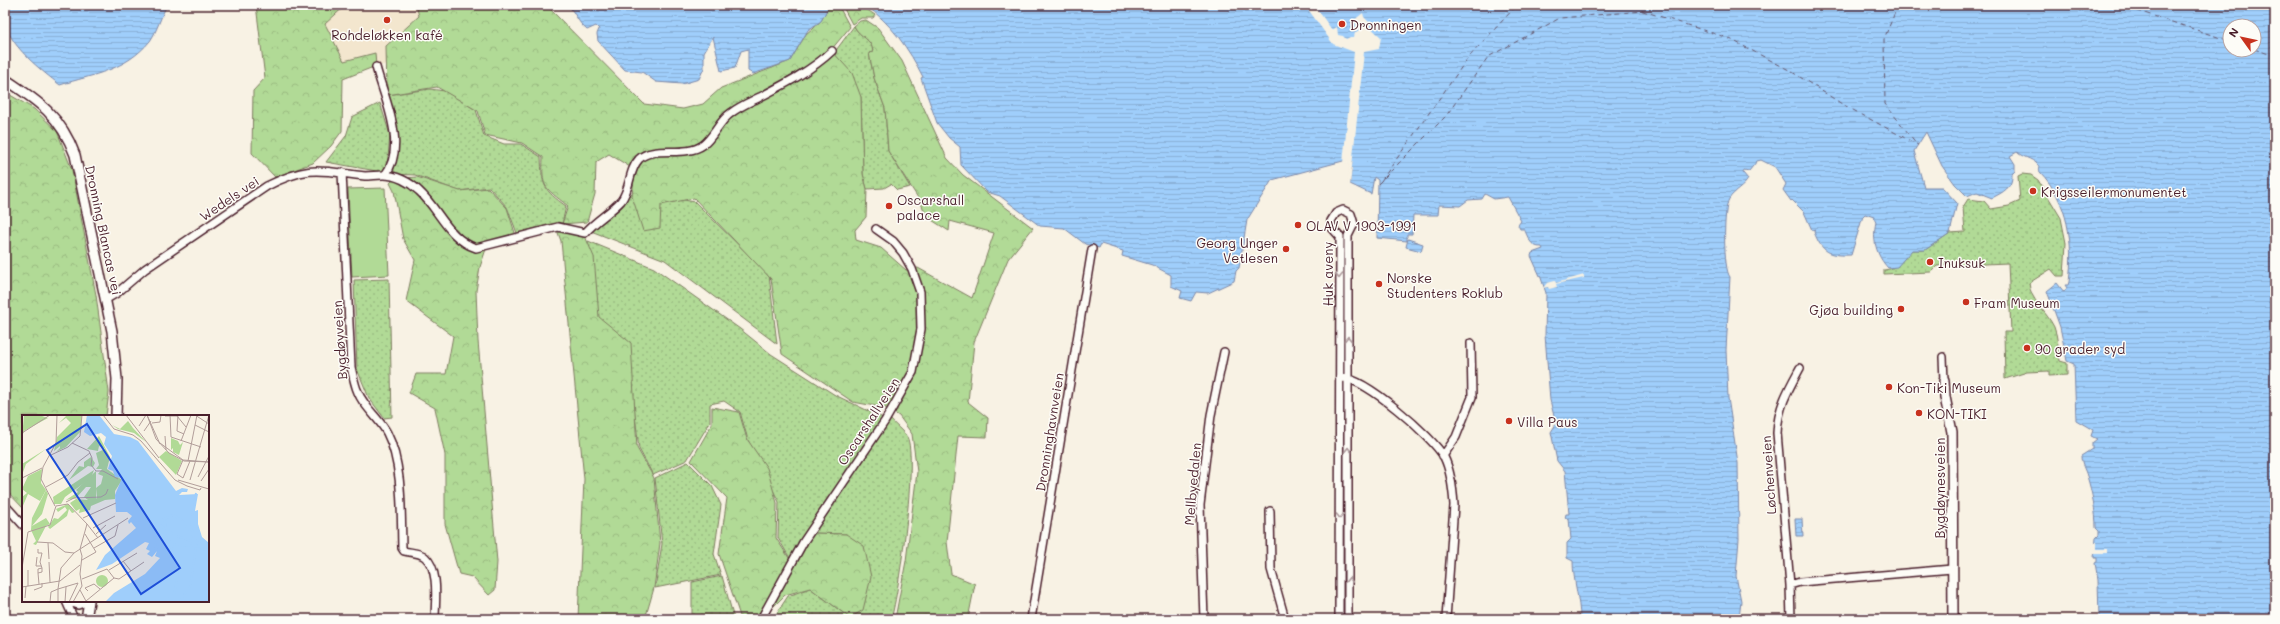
<svg xmlns="http://www.w3.org/2000/svg" width="2280" height="624" viewBox="0 0 2280 624" font-family="Mali,sans-serif">
<style>
.built{fill:#f3e6ce}
.grass{fill:url(#grass-dots);stroke:#7e7c60}
.forest{fill:url(#forest-crowns);stroke:#7e7c60}
.pitch{fill:#b1da96;stroke:#7e7c60}
.water{fill:url(#water-rules);stroke:#7d88a8;fill-rule:evenodd}
.pier{fill:#f8f2e4}
.lines{fill:none;stroke-linecap:round;stroke-linejoin:round}
.ferry{stroke:#645469;stroke-width:1;stroke-dasharray:5 4;stroke-linecap:butt}
.minor-casing{stroke:#4a1f2b;stroke-width:10}
.tertiary-casing{stroke:#4a1f2b;stroke-width:12}
.minor{stroke:#fdfcf7;stroke-width:7}
.tertiary{stroke:#fdfcf7;stroke-width:9}
.oneway{stroke:#ac999b}
.poi-dot{fill:#c8321e;stroke:#fdfcf7;stroke-width:1.5}
.labels{text-anchor:middle;dominant-baseline:central;stroke-width:3;stroke-linejoin:round;paint-order:stroke}
.poi-label{font-size:13px;fill:#4a1f2b;stroke:#fdfcf7;text-anchor:start}
.street-label{font-size:13px;fill:#4a1f2b;stroke:#fdfcf7}
.inset-river{fill:none;stroke:#9fcefb;stroke-width:2}
.inset-road{fill:none;stroke:#b29e9a;stroke-width:1}
.view{fill:#1d4ed8;fill-opacity:0.15;stroke:#1d4ed8;stroke-width:2}
.inset-edge{fill:none;stroke:#4a1f2b;stroke-width:2}
</style>
<defs>
<pattern id="grass-dots" width="8" height="8" patternUnits="userSpaceOnUse"><rect width="8" height="8" fill="#b1da96"/><path d="M2 2h.1M6 6h.1" fill="none" stroke="#9abb81" stroke-width="1.8" stroke-linecap="round"/></pattern>
<pattern id="forest-crowns" width="20" height="18" patternUnits="userSpaceOnUse"><rect width="20" height="18" fill="#b1da96"/><path d="M2 6a3 3 0 1 1 6 0M12 15a3 3 0 1 1 6 0" fill="none" stroke="#9abb81"/></pattern>
<pattern id="water-rules" width="6" height="5" patternUnits="userSpaceOnUse"><rect width="6" height="5" fill="#9fcefb"/><path d="M0 2.5h6" fill="none" stroke="#8ab0d7"/></pattern>
</defs>
<rect width="100%" height="100%" fill="#f8f2e4"/>
<filter id="ink" filterUnits="userSpaceOnUse"><feTurbulence type="fractalNoise" baseFrequency=".025" numOctaves="2"/><feDisplacementMap in="SourceGraphic" scale="8" xChannelSelector="R" yChannelSelector="G"/><feConvolveMatrix kernelMatrix="1 2 1 2 8 2 1 2 1" color-interpolation-filters="sRGB"/></filter>
<g filter="url(#ink)">
<path class="built" d="M346,5H416L419,16L386,46V65L376,66L374,53L344,61L325,24Z"/>
<path class="grass" d="M854,26C860,38 872,38 873,52L869,53L874,78L885,108L888,151L910,187L897,190L891,184L884,188L867,189L863,174L861,97L834,53Z
M430,89L445,91L476,110L484,136L504,144H521L541,157C542,185 543,190 566,206L562,224H551L517,233L507,207L489,187L459,191L415,175L392,174C402,145 395,124 387,95Z
M380,103L390,135L387,168L382,172L326,162L346,136L352,117Z
M2022,174L2031,175L2038,180L2061,218L2066,243L2064,276H2057L2051,269L2029,283C2030,300 2047,312 2054,327C2058,337 2058,350 2060,361L2067,363V375L2049,376V371L2027,372L2005,379L2004,332H2011L2008,263L1937,266L1931,272L1884,274V270C1897,269 1903,260 1912,250H1925L1950,233L1965,232L1963,207L1968,199L1984,201L1991,209L2009,206L2020,201L2018,176Z
M634,191L695,202L769,275L777,344L665,260L591,231Z
M588,241L654,268L740,329L771,354L835,395L883,418L814,520L791,560L778,538L779,502L748,440L740,412L724,401L710,404V422L687,460L653,475L639,449L627,348L597,317Z
M389,279L392,417L384,418L369,398L357,369L354,280Z
M890,419C895,425 903,431 907,437C918,456 899,593 891,619H773L788,596L810,588L850,618L846,534L813,533Z
M688,462L712,486L721,505L714,554L721,575L655,588L662,544L655,478Z
M722,576L734,619H692V582Z"/>
<path class="forest" d="M256,5H346L325,24L344,61L375,53L376,66L343,79L342,131L331,146L313,163L275,177L252,153L253,91L265,78Z
M416,5H546L644,104L683,109L703,104L721,88L790,61L806,34L821,21L829,6L838,5L850,27L831,50L852,73L861,97L863,174L867,189L866,217L855,230L856,240L881,248L906,270L918,268L972,298L994,233L950,221L949,231L927,217L920,201L888,151L885,108L874,78L869,53L873,52C872,38 860,38 854,26L860,21L866,20L878,28L902,61L947,158L963,175L1033,228L1008,259L974,342L968,402L988,418L987,437L958,436L947,542L951,574L975,584L968,619H895L906,561L917,472L912,434L899,416L886,408L853,402L782,354L771,279L694,198L661,205L660,228L643,231L632,196L635,170L609,154L596,162L595,194L587,222L562,224L568,206C543,186 542,189 543,157L522,143L485,135L478,111L437,87L387,95L386,46L419,16Z
M842,5H860L875,15L873,18H861L852,24Z
M5,92L34,109L57,131L72,170L96,295L109,392L106,416H23V508L5,489Z
M417,177L460,191L488,188L507,208L516,236L488,243L480,267L476,291L478,341L497,562L495,590L489,595L472,577L459,574L445,524V455L435,408L409,393L416,374H446L453,336L406,301L415,260L403,239L394,191L390,183L394,179Z
M557,230L585,236L594,257L599,317L631,343L637,448L654,478L660,543L654,588L645,619H578L584,479L561,241Z
M712,407L739,412L747,439L767,468L777,503L776,538L791,561L797,563L813,533L846,534L864,546L871,577L863,610L850,618L810,588L785,595L761,619H741L719,554L727,498L691,461L712,424Z"/>
<path class="pitch" d="M385,188L389,275L352,277L348,189Z"/>
<path class="water" d="M5,5H167C161,16 157,31 150,41C125,71 94,74 60,85C42,71 8,45 5,21C4,16 5,10 5,5Z
M567,5H832L828,8L821,21L808,30L790,61L753,74L748,71V49L741,51L735,68L721,71L713,37L704,52V68L699,79L682,84L656,82L642,72L625,70L598,41L597,34L599,29L596,26L587,30C577,22 575,11 567,5Z
M865,5H2275V619H2099L2098,580L2095,563L2097,562V558H2094L2096,538L2099,535V531L2096,528C2096,512 2092,492 2087,476C2085,469 2081,464 2081,456L2092,449V443L2097,439L2091,436L2093,430L2076,420L2074,364L2067,361L2060,327L2047,291L2057,283L2064,292L2067,288L2065,285H2068L2069,282C2074,243 2068,201 2040,172C2039,170 2040,166 2037,164C2032,158 2021,157 2017,152L2010,156L2015,164V171L2012,174C2013,188 2003,192 1992,198L1977,192L1967,196L1955,184L1942,166L1926,132L1914,151L1924,187H1942L1957,203L1950,233L1925,250H1912L1897,267L1888,268C1876,255 1872,239 1876,222L1874,217L1865,214L1863,216L1851,255C1829,256 1822,252 1814,232L1815,229L1812,230L1804,212L1792,200L1791,201L1783,190L1786,184L1775,167L1761,160L1757,161L1749,171L1744,170L1743,173L1748,179C1744,187 1734,191 1729,199C1723,209 1723,269 1730,277L1726,350L1728,398L1738,463L1739,539L1736,576L1741,601L1739,619H1580C1580,599 1573,581 1573,561L1567,558V543L1571,539L1569,519L1565,518L1566,514H1569L1565,471L1557,461L1551,432L1556,424L1550,400L1545,335L1546,293L1541,278L1531,256L1532,253L1543,249L1542,247C1530,248 1528,236 1524,229H1520L1518,225L1521,221L1508,197L1494,199L1485,194L1482,199L1468,200L1460,206L1439,205L1438,215H1413L1412,234H1407V241L1377,238L1378,180L1374,177L1371,194L1350,184L1352,161H1343L1272,180L1247,220L1239,268L1236,271L1234,281L1208,293L1196,292L1191,301L1180,298L1182,291L1171,286V275L1152,265L1122,256L1123,251L1101,244L1099,248L1085,244L1064,228L1040,226L1000,196L987,192L961,165L960,147L949,138L937,123L921,78L923,77C909,49 891,23 865,5ZM2230,26H2254V50H2230Z
M1408,239L1423,244L1421,251L1406,247Z
M1795,519H1802L1803,536H1796Z"/>
<path class="pier" d="M1305,5H1311L1315,10L1317,9L1332,30L1337,27L1338,35L1343,36L1346,39L1350,37H1354L1355,33L1359,30L1356,26L1357,21H1353L1363,13L1362,9L1364,17L1371,24L1369,26L1381,37L1379,49L1364,52L1350,186L1348,184L1350,163H1343L1354,52L1333,44Z
M1584,275V278L1556,284L1557,287L1549,289L1548,287L1543,288L1547,283L1555,281L1556,283Z
M2094,542H2097V549H2107V553H2092Z"/>
<g class="lines">
<path class="ferry" d="M1898,5L1884,39L1885,104L1917,144
M2120,5L2230,41
M2254,49L2275,56
M1381,181L1468,58L1517,5
M1378,184L1446,116L1488,57L1560,18L1643,11L1728,38L1789,70L1842,104L1918,145"/>
<defs>
<path id="minor" d="M376,67C384,98 408,146 385,175
M342,172L351,367C354,380 356,393 365,404C372,414 382,423 387,433C403,464 401,513 402,548L404,551C411,553 419,552 425,557C440,570 435,602 435,619
M105,300L117,293L145,269L267,186C311,164 320,171 365,176C371,176 377,175 383,175C396,175 410,182 419,191C439,209 448,239 476,248L558,227L585,233C596,220 610,213 621,201C631,188 628,171 639,159C653,145 685,158 703,145C714,137 719,121 731,113C740,106 750,102 760,97C785,84 812,70 832,51
M1943,357L1944,381
M1343,378C1365,378 1433,437 1444,457C1451,471 1453,490 1454,505L1446,619
M1443,456L1456,437L1472,397L1471,343
M5,505L23,525
M1270,511L1271,569L1285,619
M1790,585L1800,582L1952,569
M66,601L74,619
M67,601L78,605L89,601
M761,619L804,541L885,421L913,372L921,329L920,292L912,269L903,253L893,241L876,229
M1031,619L1092,249
M1204,619L1200,505L1211,415L1224,352
M1339,619L1340,237L1332,228L1331,221L1336,213L1343,210L1351,214L1354,224L1348,236V619
M1791,619L1790,585L1777,433C1778,407 1788,390 1800,368"/>
<path id="tertiary" d="M5,79C38,101 61,116 75,155L112,331L117,379L116,416
M1944,381L1945,397L1952,432L1953,619
M86,619L89,601"/>
</defs>
<use href="#minor" class="minor-casing"/>
<use href="#tertiary" class="tertiary-casing"/>
<use href="#minor" class="minor"/>
<use href="#tertiary" class="tertiary"/>
</g>
<defs><path id="oneway-chevron" d="M-2-3.5L2.5 0L-2 3.5" fill="none" stroke-width="1.6" stroke-linecap="round" stroke-linejoin="round"/></defs>
<g class="oneway">
<use href="#oneway-chevron" transform="translate(1339 276) rotate(91)"/>
<use href="#oneway-chevron" transform="translate(1348 339) rotate(-90)"/>
<use href="#oneway-chevron" transform="translate(1348 450) rotate(-90)"/>
<use href="#oneway-chevron" transform="translate(1340 516) rotate(90)"/>
<use href="#oneway-chevron" transform="translate(1349 580) rotate(-90)"/>
</g>
</g>
<g class="poi-dot">
<circle cx="387" cy="20" r="4"/>
<circle cx="1342" cy="24" r="4"/>
<circle cx="2033" cy="191" r="4"/>
<circle cx="889" cy="206" r="4"/>
<circle cx="1298" cy="225" r="4"/>
<circle cx="1286" cy="249" r="4"/>
<circle cx="1930" cy="262" r="4"/>
<circle cx="1379" cy="284" r="4"/>
<circle cx="1966" cy="302" r="4"/>
<circle cx="1901" cy="309" r="4"/>
<circle cx="2027" cy="348" r="4"/>
<circle cx="1889" cy="387" r="4"/>
<circle cx="1919" cy="413" r="4"/>
<circle cx="1509" cy="421" r="4"/>
</g>
<g class="labels">
<g class="poi-label">
<text x="1350" y="24">Dronningen</text>
<text x="387" y="34" text-anchor="middle">Rohdeløkken kafé</text>
<text x="2041" y="191">Krigsseilermonumentet</text>
<text x="897" y="199">Oscarshall<tspan x="897" dy="15">palace</tspan></text>
<text x="1306" y="225">OLAV V 1903-1991</text>
<text x="1278" y="242" text-anchor="end">Georg Unger<tspan x="1278" dy="15">Vetlesen</tspan></text>
<text x="1938" y="262">Inuksuk</text>
<text x="1387" y="277">Norske<tspan x="1387" dy="15">Studenters Roklub</tspan></text>
<text x="1974" y="302">Fram Museum</text>
<text x="1893" y="309" text-anchor="end">Gjøa building</text>
<text x="2035" y="348">90 grader syd</text>
<text x="1897" y="387">Kon-Tiki Museum</text>
<text x="1927" y="413">KON-TIKI</text>
<text x="1517" y="421">Villa Paus</text>
</g>
<g class="street-label">
<text transform="translate(229 198) rotate(-34)">Wedels vei</text>
<text transform="translate(104 230) rotate(78)">Dronning Blancas vei</text>
<text transform="translate(1327 274) rotate(-90)">Huk aveny</text>
<text transform="translate(339 340) rotate(-94)">Bygdøyveien</text>
<text transform="translate(868 421) rotate(-57)">Oscarshallveien</text>
<text transform="translate(1049 432) rotate(-81)">Dronninghavnveien</text>
<text transform="translate(1768 475) rotate(-94)">Løchenveien</text>
<text transform="translate(1192 484) rotate(-85)">Mellbyedalen</text>
<text transform="translate(1939 488) rotate(-90)">Bygdøynesveien</text>
</g>
</g>
<g transform="translate(22 415)">
<rect width="187" height="187" fill="#f8f2e4"/>
<path d="M106,6L111,13L124,27L112,18L96,14L90,10L98,14ZM149,23L156,26L158,30L161,27L157,40L151,37V33L149,35ZM144,36L160,46L154,60L137,42ZM20,54L19,68L24,75L18,86L6,79L0,93V82L5,78L0,74L6,61ZM74,56V85L54,96L48,88L54,84L66,85L62,82L69,72H64L54,83L44,85L56,77L54,75ZM74 166a6 6 0 1 1 12 0a6 6 0 1 1-12 0Z" fill="#b1da96"/>
<path d="M2,0H17L26,3L2,16L0,22ZM45,0H60L59,16L44,32L34,37L38,33V31L32,36L35,22L49,8L44,3L37,8ZM77,21L88,42L85,54L100,65L93,76V84L83,85L69,91L68,95L57,98L58,93L75,83L74,73L79,69L81,61L76,59L80,54H74L77,50L74,38L83,34L77,31L76,36L65,34ZM24,34L4,49L0,60V49ZM69,42L73,48L71,52L66,51L47,65L57,51L62,52V47ZM72,55L69,63L43,82L39,89H32L31,82ZM24,75L26,79L20,99L10,111L24,103L28,109L24,111L14,130L11,129L14,126L9,115L10,103ZM46,89L53,97L50,98L47,94L45,101L28,114L26,112L32,103L36,104L45,95L43,92L36,97L34,94Z" fill="#b1da96"/>
<path d="M65,0H77L92,19L108,22L116,26L154,76L160,73L166,74L165,77H160L157,80L176,79L173,96L176,95V109L180,122L187,128V187H83L92,178L123,159L138,143L133,141L135,136L130,142L125,139L128,136L124,134L127,128L123,127L90,149L74,155L83,140L114,113L109,107L107,109L106,106L110,101L105,97H94L93,80L100,63L93,62L91,56L86,54L90,41L82,29L84,22L79,18L68,21L62,17Z" fill="#9fcefb"/>
<path class="inset-river" d="M109,104L131,106L155,121L187,132M114,105L122,106L131,113L134,135M134,136L135,132L144,129L186,132M143,187L152,179L156,161L142,104L151,100L160,105L180,134L187,135M157,187L168,172L174,133L169,111L174,78"/>
<path class="inset-road" d="M81,0L92,14L111,20L119,26L153,65L165,71L178,75L179,73M104,0L137,43M125,0L138,29M125,0L134,24L147,38L162,46L187,47M148,0L149,22L179,32M156,0L155,16L162,19M173,0L187,9M143,1H155L164,12M130,8L138,7L139,0M173,10L187,17M117,11L124,0M122,16L129,6M0,18L28,0M143,21L144,35M159,26L169,0M50,28L67,36L70,43L69,50L74,56H81L96,64M138,28L161,45L187,47M29,40L46,32L58,21L60,0M161,45L155,59L161,63L168,46M166,46L175,0M176,62L187,41M0,63L20,53M156,65L187,74M168,65L187,0M179,66L187,54M24,72L46,60L56,47L68,38M44,87L52,83L79,82L84,79L86,74M33,91L19,64L21,52L34,28L35,0M34,91L46,89L65,109L58,134L60,141L58,159L60,171L51,187M61,103L94,88M65,109L76,123M71,113L93,101M74,119L84,110M15,127L31,128L43,137L52,138M26,128L27,144M72,133L93,121L96,110M16,134V138H20L18,147L20,153M15,142L14,151H19M60,145L74,137L63,119M101,146L109,156M27,147L28,167M0,153L6,117L28,110L34,91M87,155L115,138M16,158L20,157V153L16,154V158L17,169M92,163L97,164L122,147M60,164L85,154L92,163M6,171V155M0,172L38,166L58,150M12,175L20,172V168M58,175L64,186L92,163M66,176L63,173L72,169L78,174M3,183L4,171M28,187L29,177L36,174L39,153L52,138L106,103M36,187V174L56,168L47,187M43,187L44,172"/>
<path class="view" d="M65,9L158,153L119,179L25,35Z"/>
<rect width="187" height="187" class="inset-edge"/>
</g>
<rect width="2280" height="624" fill="none" stroke="#fdfcf7" stroke-width="20"/>
<rect x="10" y="10" width="2260" height="604" fill="none" stroke="#4a1f2b" stroke-width="1.5" filter="url(#ink)"/>
<g transform="translate(2242 38) rotate(303)"><circle r="19" fill="#fdfcf7" stroke="#b5a4a5"/>
<path d="M0-3L7 15L0 10L-7 15Z" fill="#c8321e"/>
<text y="-6" font-size="11" font-weight="bold" text-anchor="middle" fill="#4a1f2b">N</text>
</g>
</svg>
